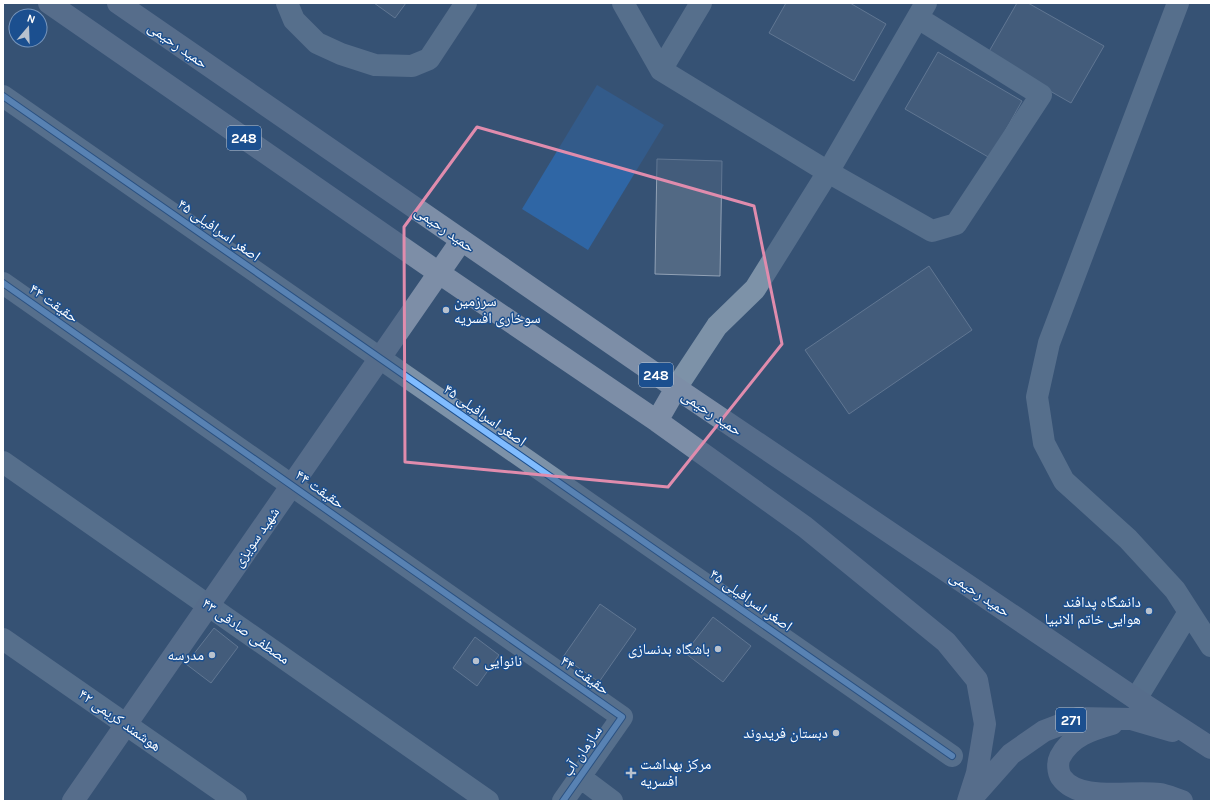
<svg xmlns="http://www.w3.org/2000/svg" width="1214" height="804" viewBox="0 0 1214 804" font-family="Karla,'Noto Naskh Arabic',sans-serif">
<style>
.green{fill:#2f66a5}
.building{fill:#526984;stroke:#92a2b6}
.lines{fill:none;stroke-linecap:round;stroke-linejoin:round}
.minor{stroke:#7d92a8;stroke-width:22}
.major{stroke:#7d8ea7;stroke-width:22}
.cycleway-casing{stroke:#1b4f8f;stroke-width:8}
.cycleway{stroke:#80bcff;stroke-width:6}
.marked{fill:none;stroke:#e08cad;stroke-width:3;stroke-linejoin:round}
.poi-dot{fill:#b9c2ce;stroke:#1b4f8f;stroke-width:1.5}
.labels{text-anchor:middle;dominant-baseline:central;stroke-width:3;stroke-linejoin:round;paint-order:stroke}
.shield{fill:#1b4f8f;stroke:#bbcadd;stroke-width:1}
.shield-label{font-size:14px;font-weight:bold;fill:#fff}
.street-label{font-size:15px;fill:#fff;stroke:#1b4f8f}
.poi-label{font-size:15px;fill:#fff;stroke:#1b4f8f;text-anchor:end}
</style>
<rect width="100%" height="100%" fill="#365274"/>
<path class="green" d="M597,85L664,125L588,250L522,209Z"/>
<path class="building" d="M374,3H406L395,18Z
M786,3H850L886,24L854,81L769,33Z
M1017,3H1028L1104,46L1071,103L987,55Z
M938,52L1022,101L990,158L905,109Z
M657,159L722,161L720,276L655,274Z
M929,266L972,330L849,414L805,350Z
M600,604L636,629L599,682L563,657Z
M713,617L751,646L723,682L685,653Z
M214,628L238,647L211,683L186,664Z
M475,637L499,655L477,686L453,668Z"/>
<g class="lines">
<path class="minor" d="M287,3L294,20L317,43L341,54L375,65L412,66L429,59L466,3
M623,3L661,70
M701,3L661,70L828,172L932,231L956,224L1041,95L918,18
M1178,3L1049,343L1037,397L1044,443L1064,481L1128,539L1175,590L1211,646
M3,96L952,756
M3,283L622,717L563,801
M676,388L717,326L755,289L828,172L926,3
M3,462L488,801
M3,639L236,801
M1136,699L1189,612
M580,777L612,801"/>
<path class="major" d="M49,3L439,273L657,421L805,527L946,642L977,680L985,724L977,773L968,801
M118,3L676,388L1136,699L1211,748
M657,421L676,388
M1112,724C1091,730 1071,736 1060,757C1057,763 1058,772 1061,777C1079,803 1130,790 1159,794C1167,795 1175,799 1182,801
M972,798L1011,754L1044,731L1078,718L1131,719L1172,731
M73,801L461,241"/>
<defs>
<path id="cycleway" d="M3,96L952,756
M3,283L622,717L563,801"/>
</defs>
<use href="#cycleway" class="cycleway-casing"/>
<use href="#cycleway" class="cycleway"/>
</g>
<path d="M0 0H1214V804H0ZM477,127L754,206L782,344L668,487L405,462L404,227Z" fill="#365274" fill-opacity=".55" fill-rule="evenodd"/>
<path class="marked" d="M477,127L754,206L782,344L668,487L405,462L404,227Z"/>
<g class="poi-dot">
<circle cx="446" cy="310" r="4"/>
<circle cx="1149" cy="611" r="4"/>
<circle cx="718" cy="649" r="4"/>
<circle cx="212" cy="655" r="4"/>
<circle cx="476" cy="661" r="4"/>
<circle cx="836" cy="733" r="4"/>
<path d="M629 767h4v4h4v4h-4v4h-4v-4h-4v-4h4z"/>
</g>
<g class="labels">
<g class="shield">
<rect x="227" y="126" width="34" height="24" rx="3"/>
<rect x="639" y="363" width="34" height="24" rx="3"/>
<rect x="1056" y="708" width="30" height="24" rx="3"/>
</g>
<g class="shield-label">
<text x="244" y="138">248</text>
<text x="656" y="375">248</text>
<text x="1071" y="720">271</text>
</g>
<g class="street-label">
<text transform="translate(178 45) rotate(35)">حمید رحیمی</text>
<text transform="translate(445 229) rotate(35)">حمید رحیمی</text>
<text transform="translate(219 230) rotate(35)">اصغر اسرافیلی ۴۵</text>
<text transform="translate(54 303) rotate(35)">حقیقت ۴۴</text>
<text transform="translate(712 413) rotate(34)">حمید رحیمی</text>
<text transform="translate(485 415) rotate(35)">اصغر اسرافیلی ۴۵</text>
<text transform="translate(320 489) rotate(35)">حقیقت ۴۴</text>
<text transform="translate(256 537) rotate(-55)">شهید سویزی</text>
<text transform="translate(980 594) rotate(34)">حمید رحیمی</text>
<text transform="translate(751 600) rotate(35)">اصغر اسرافیلی ۴۵</text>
<text transform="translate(246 631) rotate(35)">مصطفی صادقی ۴۳</text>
<text transform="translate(585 675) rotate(35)">حقیقت ۴۴</text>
<text transform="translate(120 720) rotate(35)">هوشمند کریمی ۴۲</text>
<text transform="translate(582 751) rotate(-55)">سازمان آب</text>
</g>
<g class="poi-label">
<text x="454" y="301" text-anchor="start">سرزمین<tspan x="454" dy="17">سوخاری افسریه</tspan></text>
<text x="1141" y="602">دانشگاه پدافند<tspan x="1141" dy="17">هوایی خاتم الانبیا</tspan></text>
<text x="710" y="649">باشگاه بدنسازی</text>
<text x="204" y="655">مدرسه</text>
<text x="484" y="661" text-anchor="start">نانوایی</text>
<text x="828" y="733">دبستان فریدوند</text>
<text x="640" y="764" text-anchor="start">مرکز بهداشت<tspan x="640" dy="17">افسریه</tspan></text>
</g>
</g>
<rect width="1214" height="804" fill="none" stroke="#ffffff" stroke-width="8"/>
<g transform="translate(28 28) rotate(19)"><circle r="19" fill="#1b4f8f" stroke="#7695bc"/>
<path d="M0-3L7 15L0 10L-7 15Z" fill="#b9c2ce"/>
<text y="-6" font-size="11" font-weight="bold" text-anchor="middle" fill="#ffffff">N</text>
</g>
</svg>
